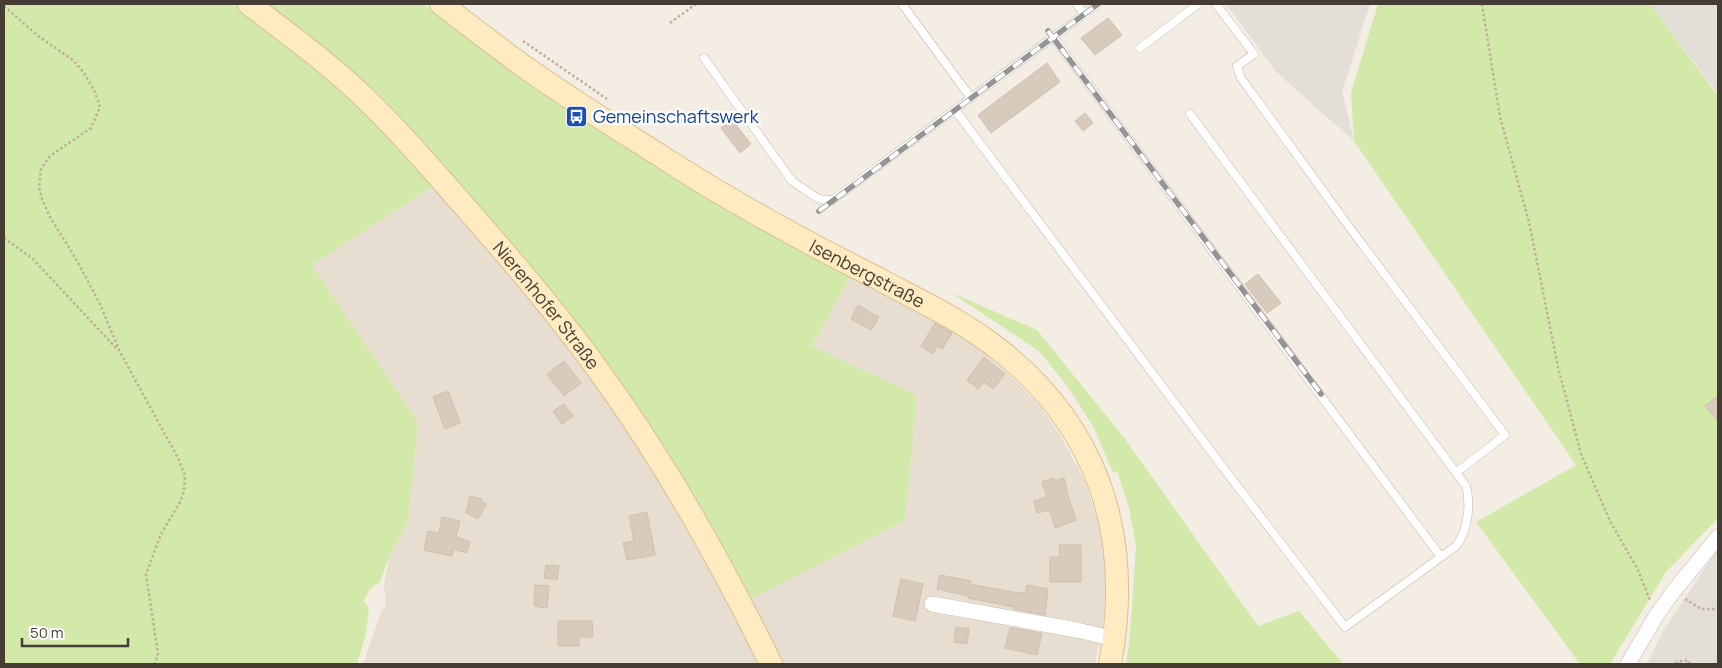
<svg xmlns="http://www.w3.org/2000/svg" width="1722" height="668" viewBox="0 0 1722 668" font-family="Manrope,sans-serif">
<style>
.residential{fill:#e7ded1}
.industrial{fill:#e4ded9}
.green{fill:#d2e9aa}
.building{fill:#d8cabc;stroke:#d0bfab}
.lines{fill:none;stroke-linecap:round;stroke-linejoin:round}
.lane-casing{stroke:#c1b7a9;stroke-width:9}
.street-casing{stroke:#c1b7a9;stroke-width:16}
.secondary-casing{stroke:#d8c093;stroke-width:24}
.path{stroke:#c1ae96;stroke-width:2.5;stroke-dasharray:2.5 2.5;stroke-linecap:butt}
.lane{stroke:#fff;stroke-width:8}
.street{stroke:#fff;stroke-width:15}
.secondary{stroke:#ffebc1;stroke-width:22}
.rail-casing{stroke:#949494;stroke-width:5.5}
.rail{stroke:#fff;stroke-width:4;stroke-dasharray:11;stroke-linecap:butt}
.labels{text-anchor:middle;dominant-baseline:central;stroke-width:4.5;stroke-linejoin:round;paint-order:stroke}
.transit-label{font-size:18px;fill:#164399;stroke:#fff;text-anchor:start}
.street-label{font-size:18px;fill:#453d33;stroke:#fff}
</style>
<rect width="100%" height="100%" fill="#f3ede4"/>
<path class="residential" d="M443,180L515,266L666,486L763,664H363L381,612L386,606L384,584L389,558L408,522L418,422L312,265Z
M853,272L945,327L978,348L1005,371L1038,404L1060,435L1085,481L1104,540L1106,569L1105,599L1103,626L1095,664H779L746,601L905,520L915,418V395L812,347Z"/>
<path class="industrial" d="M1226,4H1370L1342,92L1354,141L1276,72Z
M1650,4H1718V94Z
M1718,548V664H1647L1663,631Z"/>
<path class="green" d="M4,4H423L551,94L853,272L812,346L915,395V417L905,520L749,600L450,175L312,265L418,422L408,522L389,557L380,582L370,589L364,601L369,608L366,633L357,664H4Z
M1378,4H1650L1718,96V518L1666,572L1610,664H1580L1476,522L1576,465L1354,141L1351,93Z
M950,292L1037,330L1125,439L1258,626L1299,611L1343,664H1126L1130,635L1136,546L1129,508L1117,471L1113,473L1094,428L1068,387L1039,351Z"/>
<path class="building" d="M1108,18L1122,35L1095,55L1081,38Z
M1047,63L1060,82L991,133L978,115Z
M1085,113L1093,123L1083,131L1075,121Z
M732,120L751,144L740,153L721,128Z
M1258,274L1281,303L1267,313L1245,284Z
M858,305L879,317L871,330L851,319Z
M935,323L952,333L942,349L937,346L933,354L921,346Z
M984,357L1005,374L993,389L984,382L978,389L967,380Z
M564,361L581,383L564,396L547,374Z
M448,391L460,423L445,429L433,397Z
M1718,396V421L1705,406Z
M564,404L573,416L562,424L553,411Z
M1054,478L1055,481L1064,478L1067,489H1066L1076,520L1055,528L1050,510L1037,513L1034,501L1047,497L1042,482Z
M470,496L482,499V502L486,504L478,519L466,513Z
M647,512L655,555L627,560L623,543L634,541L629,516Z
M442,517L460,521L456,537L470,542L466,553L454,549L452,556L424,550L428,531L439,533Z
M1059,545H1081V582H1050V557H1060Z
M546,565L559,566L557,580L544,578Z
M940,575L971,581L970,584L1018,593L1019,592L1025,593L1027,585L1048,589L1045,615L1014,609V607L968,598V596L937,589Z
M901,579L923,584L915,621L893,616Z
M535,585L549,586L547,608L534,606Z
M558,621H592L593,637H579V646H558Z
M956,627L969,629L967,644L954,642Z
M1010,628L1042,633L1037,655L1005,648Z"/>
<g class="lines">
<defs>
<path id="lane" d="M902,4L971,98
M1077,4L1084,14
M1216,4L1254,54L1237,66L1241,78L1350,228L1505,435L1457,472
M1053,37L1441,557
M1140,48L1198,4
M704,58L792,181L817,198L824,200H833L1098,4
M955,110L1228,474L1345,627L1456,546C1468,531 1471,504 1466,486L1190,114"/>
<path id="street" d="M932,604L1077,630L1115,639
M1628,664L1656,616L1673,592L1718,537"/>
<g id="secondary">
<path id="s1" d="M249,4C291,36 334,67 371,104C405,137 435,173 466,208C515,264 563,320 606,381C670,470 723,566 771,664"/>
<path id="s2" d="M441,4C469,25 497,47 526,68C565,95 605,121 645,146C675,165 705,185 736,202C782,229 831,255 879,279C916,299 955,317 989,342C1098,422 1134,534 1110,664"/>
</g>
</defs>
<use href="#lane" class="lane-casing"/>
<use href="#street" class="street-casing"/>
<use href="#secondary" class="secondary-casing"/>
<path class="path" d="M1482,4L1500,117L1529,222L1558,367L1581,454L1610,521L1637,568L1650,600
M4,6L38,36L73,60L84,73L95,92L100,107L91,128L50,156L41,169L39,187L42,199L50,217L76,259L100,304L120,352L178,458L185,476L184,491L180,502L161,534L146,574L158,654L155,664
M670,23L696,4
M523,41L607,99
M4,238L32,258L117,349
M1685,599L1701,609H1718
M1676,664L1677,662L1688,660L1689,664"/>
<use href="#lane" class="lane"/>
<use href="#street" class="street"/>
<use href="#secondary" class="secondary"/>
<defs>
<path id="rail" d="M1048,31L1321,394
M819,211L1098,4"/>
</defs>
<use href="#rail" class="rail-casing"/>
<use href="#rail" class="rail"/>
</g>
<defs>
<symbol id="bus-square" viewBox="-11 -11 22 22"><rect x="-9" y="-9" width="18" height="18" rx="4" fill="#1a4fb4" stroke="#fff"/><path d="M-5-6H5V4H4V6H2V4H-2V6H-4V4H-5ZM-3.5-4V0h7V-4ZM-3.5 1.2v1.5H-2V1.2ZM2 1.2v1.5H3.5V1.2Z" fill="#fff"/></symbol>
</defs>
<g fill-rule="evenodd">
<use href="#bus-square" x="564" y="104" width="25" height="25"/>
</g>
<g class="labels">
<g class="transit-label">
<text x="593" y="116">Gemeinschaftswerk</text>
</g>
<g class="street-label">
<text stroke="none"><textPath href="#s2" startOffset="505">Isenbergstraße</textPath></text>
<text stroke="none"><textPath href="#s1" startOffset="425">Nierenhofer Straße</textPath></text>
</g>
</g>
<rect width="1722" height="668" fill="none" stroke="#453d33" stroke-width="10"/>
<path d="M22 638v8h106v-8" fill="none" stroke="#453d33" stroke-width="2.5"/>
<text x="30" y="638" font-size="15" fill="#453d33" stroke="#ffffff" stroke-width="4" paint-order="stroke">50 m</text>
</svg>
